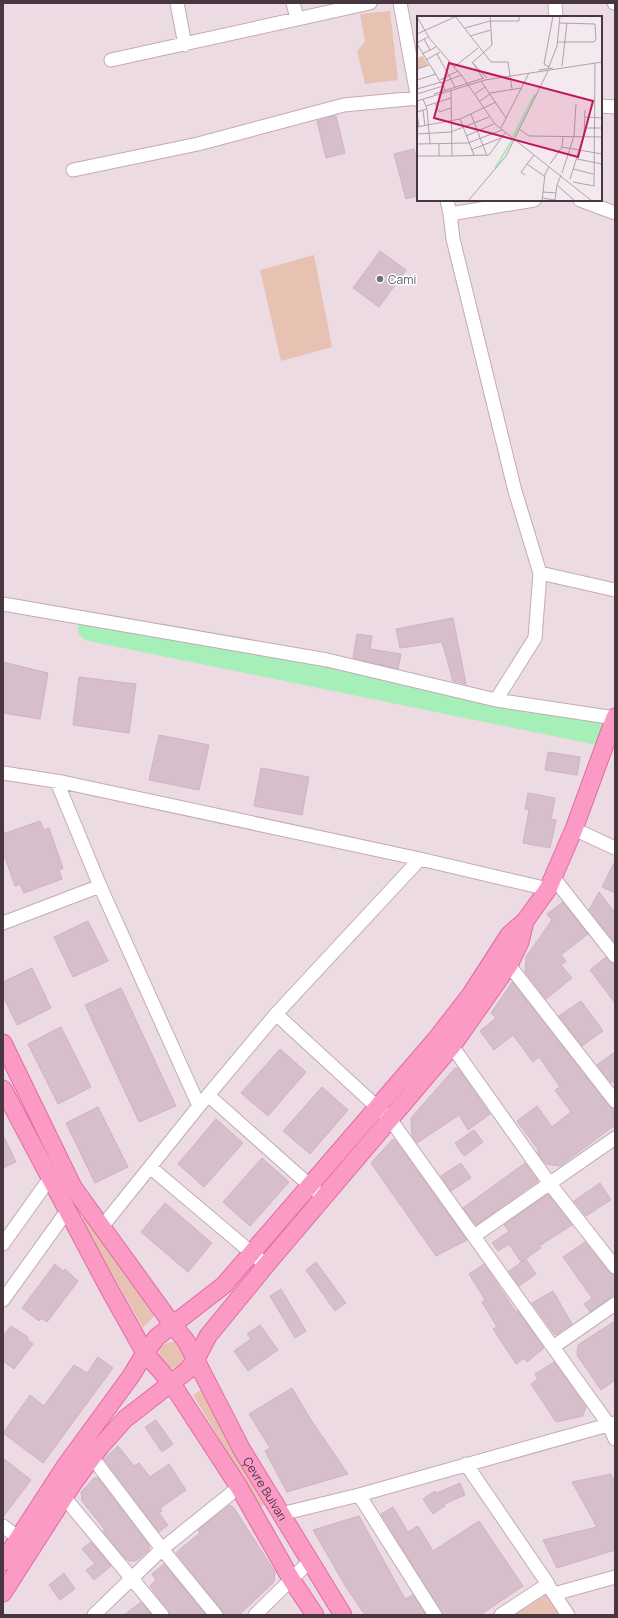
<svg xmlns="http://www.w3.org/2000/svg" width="618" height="1618" viewBox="0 0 618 1618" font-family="Manrope,sans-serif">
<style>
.residential{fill:#ecdbe3;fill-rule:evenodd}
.green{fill:#e7c2b3}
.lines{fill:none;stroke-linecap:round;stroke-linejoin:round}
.river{stroke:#a7efb9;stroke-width:24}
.building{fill:#d6bfcb;stroke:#d0b2c3}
.minor-casing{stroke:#c0acb6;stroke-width:15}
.major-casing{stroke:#e16aa2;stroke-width:19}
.minor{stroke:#fff;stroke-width:13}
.major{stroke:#fc9ac6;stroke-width:17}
.worship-dot{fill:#6b7280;stroke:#fff;stroke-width:1.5}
.labels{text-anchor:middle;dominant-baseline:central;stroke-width:3;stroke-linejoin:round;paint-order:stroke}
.worship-label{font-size:12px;fill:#5b616d;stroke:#fff;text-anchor:start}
.street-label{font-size:12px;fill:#483741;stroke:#fff}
.inset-river{fill:none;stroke:#a7efb9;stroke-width:2}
.inset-road{fill:none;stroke:#afa2a9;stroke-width:1}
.view{fill:#c2185b;fill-opacity:0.15;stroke:#c2185b;stroke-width:2}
.inset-edge{fill:none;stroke:#483741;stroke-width:2}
</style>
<rect width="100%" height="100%" fill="#f4e9ee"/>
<path class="residential" d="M3,3H615V1615H3ZM418,17H601V200H418Z"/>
<path class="green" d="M390,11L398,80L365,84L357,51L365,42L360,14Z
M314,255L332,347L281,361L260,270Z
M86,1217L156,1314L143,1328L80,1219Z
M159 1355a13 13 0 1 1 26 0a13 13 0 1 1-26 0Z
M203,1389L265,1504L260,1507L193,1395Z
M546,1592L562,1615H512Z"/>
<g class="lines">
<path class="river" d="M90,629L598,733"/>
</g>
<path class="building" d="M334,116H336L345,153L326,158L317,121Z
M414,149L418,164V196L406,199L394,154Z
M380,251L406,270L379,307L353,288Z
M453,618L466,684L453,681L442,642L400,648L396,629Z
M357,634L372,636L370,649L401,654L398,669L353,658Z
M3,662L48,673L40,719L3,713Z
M79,677L136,684L129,733L73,725Z
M159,735L209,745L199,790L149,780Z
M548,752L580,757L577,775L545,770Z
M261,768L309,777L302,815L254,806Z
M528,793L555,798L551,819L556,820L550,848L523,843L529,810L525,809Z
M40,821L44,830L49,828L63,868L59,870L62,879L24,893L20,884L15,886L3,852V834Z
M615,861V893L602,887Z
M599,892L615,913V943L589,910Z
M563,902L588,934L561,955L566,961L561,965L572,978L546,999L525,972L526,957L552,920L547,914Z
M88,921L108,961L73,977L54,937Z
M606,957L612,963L615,964V1003L590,970Z
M32,968L51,1008L17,1025L3,996V982Z
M512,982L609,1106L613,1109L615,1125L560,1166L546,1164L537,1152L539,1151L517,1121L537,1106L552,1127L571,1112L555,1090L560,1087L539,1057L533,1062L513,1035L494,1050L480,1031L496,1018L491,1013Z
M121,988L176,1106L139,1122L85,1005Z
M581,1001L603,1031L582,1046L559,1016Z
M61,1027L91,1087L58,1104L28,1044Z
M280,1049L306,1072L268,1116L241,1093Z
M615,1052V1085L611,1079V1083L597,1065Z
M455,1068H458L490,1114L468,1130L459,1115L417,1143L412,1136L411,1118Z
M322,1087L348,1110L310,1154L283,1131Z
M98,1107L128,1167L95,1183L66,1123Z
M216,1119L243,1143L204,1187L178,1164Z
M474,1130L483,1142L464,1156L455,1143Z
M3,1135L16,1162L3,1168Z
M392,1140H395L467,1240L436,1256L371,1163Z
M262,1158L289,1182L250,1226L223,1202Z
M461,1163L471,1178L451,1191L441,1176Z
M525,1163L538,1181L476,1225L463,1208Z
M600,1183L611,1200L586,1216L574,1201Z
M548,1194L572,1225L539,1246L541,1248L521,1262L509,1244L498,1251L492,1243L509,1231L504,1225Z
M165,1203L212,1243L188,1272L141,1232Z
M585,1242L609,1272L615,1275V1294L590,1312L584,1304L592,1298L563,1257Z
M526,1259L536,1274L519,1286L509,1271Z
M316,1262L346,1303L335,1311L306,1270Z
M55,1264L63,1271L65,1269L78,1281L47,1322L41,1318L39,1321L22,1308Z
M484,1264L516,1312L518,1311L544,1348L527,1362L524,1358L516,1364L493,1329L497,1327L482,1302L485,1300L469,1274Z
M281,1289L306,1331L295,1338L270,1296Z
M553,1291L572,1324L555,1335L532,1303Z
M615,1321V1380L601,1390L577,1355L578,1345Z
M260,1325L278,1350L248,1371L234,1351L251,1339L247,1334Z
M11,1326L28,1337L27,1339L33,1344L14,1369L3,1361V1336Z
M98,1357L113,1368L43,1463L3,1433L30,1395L44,1406L74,1365L87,1373Z
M554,1362L586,1407L583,1416L556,1422L531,1384L538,1379L535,1374Z
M292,1388L311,1420L348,1474L287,1492L265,1451L270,1448L249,1414Z
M156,1420L173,1444L162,1452L145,1427Z
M118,1446L134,1466L139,1463L150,1477L169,1464L186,1490L160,1508L162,1511L159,1513L168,1525L159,1532L104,1459Z
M3,1458L31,1480L3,1517Z
M611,1474L615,1483V1550L557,1568L543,1540L597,1527L572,1482Z
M94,1478H98L149,1545V1550L136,1561H129L123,1556L103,1531L105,1530L82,1501L81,1492Z
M460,1483L465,1495L444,1504L445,1506L433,1514L423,1499L435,1491L437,1493Z
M230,1505L234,1508L275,1572L274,1582L239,1615H224L222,1610L177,1554V1552L200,1533L198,1530Z
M393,1507L408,1532L418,1526L433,1551L479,1521L523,1586L480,1615H443L381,1514Z
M359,1516L405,1599L413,1595L426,1615H365L346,1587L313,1530Z
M91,1542L111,1566L94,1580L86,1570L95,1564L82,1549Z
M164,1564L206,1615H170L150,1586L156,1580L152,1574Z
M64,1573L75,1589L60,1600L49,1585Z
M141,1602L151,1614L124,1615Z"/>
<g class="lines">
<defs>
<path id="minor" d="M177,3L185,45
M293,3L297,18
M400,3L418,100
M555,3L556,17
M614,3H615
M111,60L370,3
M601,106L615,107
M73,170L198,144L344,105L418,98
M447,200L450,214L453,239L515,491L540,573L535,638L496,700
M580,200L615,213
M450,214L534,200
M540,573L615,590
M3,604L327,660L496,700L615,718
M3,773L62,782L420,859L548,889
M57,782L100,886L199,1106
M574,829L615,848
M553,877L615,956
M3,923L100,886
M509,965L615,1101
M276,1014L390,1119L553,1347
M452,1046L550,1184L615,1267
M208,1095L316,1191
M150,1167L266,1265
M101,1228L199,1106L276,1014L420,859
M474,1236L615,1138
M3,1244L50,1178
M3,1300L67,1211
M615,1304L553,1347L609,1425L615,1439
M92,1457L162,1549L216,1615
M466,1464L548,1584L501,1615
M359,1495L435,1615
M64,1497L162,1615
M281,1514L359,1495L615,1423
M3,1526L25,1543
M550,1588L568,1615
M554,1594L615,1577
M94,1615L162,1549L239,1487
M255,1615L309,1562"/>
<g id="major">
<path id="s1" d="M3,1043L73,1187L172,1324L186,1341L242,1450L343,1615"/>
<path d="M3,1089L108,1287L145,1353L172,1384L239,1487L291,1579L315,1615"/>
<path d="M3,1562L66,1465L131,1376L145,1353L157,1337L224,1285L437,1038L471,994L509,935L525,921L548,889L574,829L615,717"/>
<path d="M3,1593L74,1482L100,1447L125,1419L188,1370L196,1359L208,1336L266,1265L452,1046L509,965L520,942L525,921"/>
</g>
</defs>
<use href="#minor" class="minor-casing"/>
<use href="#major" class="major-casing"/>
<use href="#minor" class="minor"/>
<use href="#major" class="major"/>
</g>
<circle class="worship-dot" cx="380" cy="279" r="4"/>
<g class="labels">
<g class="worship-label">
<text x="388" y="279">Cami</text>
</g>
<g class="street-label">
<text stroke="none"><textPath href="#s1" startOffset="519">Çevre Bulvarı</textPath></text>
</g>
</g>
<g transform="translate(417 16)">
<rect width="185" height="185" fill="#f4e9ee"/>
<path d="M6,40L11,49L0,53V42Z" fill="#e7c2b3"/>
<path class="inset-river" d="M96,121L118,78M78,152L96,123"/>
<path class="inset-road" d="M38,0L74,46H91L95,73M0,1L13,23L45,60L78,108L175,185M48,12L73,5H102V0M0,18L40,0M53,20L74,14M7,23L13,34M140,26H177L179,23L178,8L143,7M0,27L11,21M0,28L29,75M5,38L19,31M20,38L38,71M9,44L23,36M56,46L75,29L73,0M145,50L150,7M37,51L61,32M132,51L127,48L136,0M0,53L12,49M131,53L140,30L143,0M122,54L136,52M66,62L55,46L70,62M0,64L19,58M23,64L41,55M64,65L89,102M24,67L44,59M0,73L24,66M34,74L35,140L72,139L88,117M73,77L105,72M0,78L26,70M17,78L67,62M58,78L68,71M0,85L68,64L185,46M63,85L73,78M18,87L22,96L34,92M9,90L34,82M10,93L13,127M6,94L8,110M0,96L10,93L6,83M0,98L2,111M54,98L70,140M168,101L185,102M43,103L79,86M0,111L43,103L57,139M84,112L112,57M167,112H185M102,113L112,120L185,121M0,118L34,116L72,101M49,120L77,108M0,128L51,127L85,114M145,131L185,138M54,134L84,122M0,140H35M22,140V127M160,143L185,148M110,148L127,160M133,148L145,131L146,121M156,153L176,158M145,157L157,120L159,88M108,159L104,156L117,139M144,159L140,169L158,185M153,163L167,119L168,94M156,166L177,170L178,47M126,176L139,177M125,182L138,184L140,169M51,185L89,140L131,55M125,185L128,158L132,151"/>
<path class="view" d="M32,47L176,85L161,141L17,102Z"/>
<rect width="185" height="185" class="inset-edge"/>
</g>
<rect width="618" height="1618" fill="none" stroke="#483741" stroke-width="8"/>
</svg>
